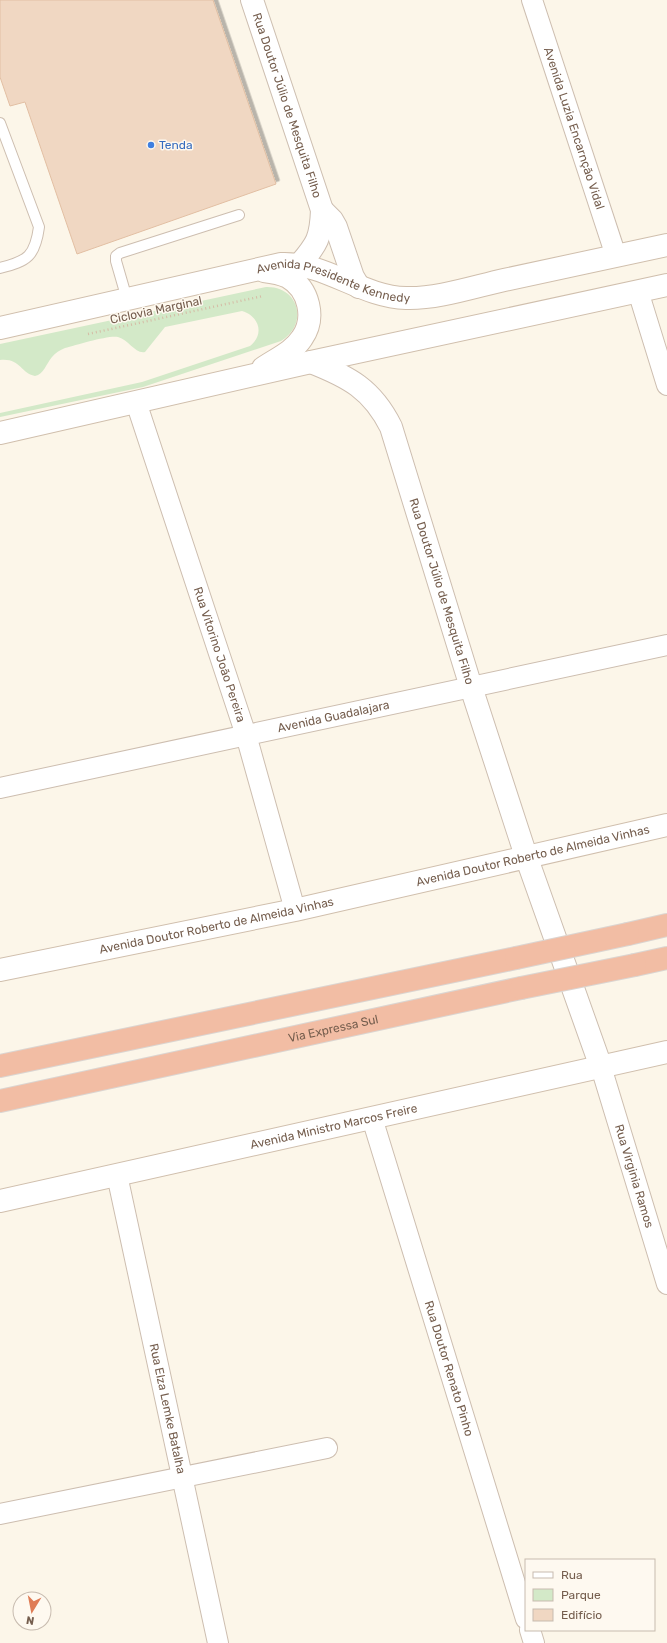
<svg xmlns="http://www.w3.org/2000/svg" width="667" height="1643" viewBox="0 0 667 1643" font-family="Rubik,sans-serif">
<style>
.green{fill:#d3e9c8}
.building{fill:#f0d7c2;stroke:#e2bfa3;filter:url(#shadow)}
.lines{fill:none;stroke-linecap:round;stroke-linejoin:round}
.service-casing{stroke:#cdbeb0;stroke-width:12}
.minor-casing{stroke:#cdbeb0;stroke-width:22}
.tertiary-casing{stroke:#cdbeb0;stroke-width:24}
.secondary-casing{stroke:#d0bfad;stroke-width:24}
.motorway-casing{stroke:#dbd5d1;stroke-width:24}
.path{stroke:#d5bba5;stroke-width:2.5;stroke-dasharray:1 3;stroke-linecap:butt}
.service{stroke:#fff;stroke-width:10}
.minor{stroke:#fff;stroke-width:20}
.tertiary{stroke:#fff;stroke-width:22}
.secondary{stroke:#fff;stroke-width:22}
.motorway{stroke:#f2bda4;stroke-width:22}
.motorway-bridge-casing{stroke:#dbd5d1;stroke-width:24;stroke-linecap:butt}
.motorway-bridge{stroke:#f2bda4;stroke-width:22}
.shop-dot{fill:#3f7fe0;stroke:#fef9f0;stroke-width:1.5}
.labels{text-anchor:middle;dominant-baseline:central;stroke-width:3;stroke-linejoin:round;paint-order:stroke}
.street-label{font-size:12px;fill:#755e4e;stroke:#fef9f0}
.shop-label{font-size:12px;fill:#366cbe;stroke:#fef9f0;text-anchor:start}
</style>
<defs>
<filter id="shadow"><feDropShadow dx="3.5" dy="-3.5" stdDeviation="0" flood-color="#0004"/></filter>
</defs>
<rect width="100%" height="100%" fill="#fcf6e9"/>
<path class="green" d="M266,287C299,286 309,324 281,341L143,387L0,417V413L142,382L250,346C265,334 259,316 242,311L165,327L145,352C135,354 129,340 118,337C108,335 77,345 65,348C60,350 55,353 52,357C46,364 44,374 35,376C20,373 21,358 0,360V344Z"/>
<path class="building" d="M0,0H213L276,184L77,254L25,102L10,106L0,77Z"/>
<g class="lines">
<defs>
<path id="service" d="M0,123L39,227C35,256 28,261 0,268
M127,299L116,261V256L120,253L239,215"/>
<g id="minor">
<path id="s1" d="M532,0L616,256"/>
<path d="M638,291L667,385"/>
<path id="s2" d="M136,402L246,735L295,910"/>
<path id="s3" d="M0,788L667,645"/>
<path id="s4" d="M601,1067L667,1284"/>
<path id="s5" d="M372,1118L526,1619"/>
<path id="s6" d="M117,1175L218,1643"/>
<path d="M0,1514L327,1448"/>
<path d="M530,1630L534,1643"/>
</g>
<g id="tertiary">
<path id="s7" d="M252,0L322,210C321,238 317,244 300,264"/>
<path d="M322,210L332,220L336,227L353,277L359,287"/>
<path id="s8" d="M311,362C349,377 372,389 391,427L471,687L526,856L601,1067"/>
</g>
<g id="secondary">
<path id="s9" d="M0,328L281,264C326,262 361,297 406,298C437,299 473,287 504,280C558,268 613,257 667,245"/>
<path d="M263,368C276,359 293,352 302,338C316,318 309,289 288,277C280,273 272,272 264,271"/>
<path d="M0,433L311,362L667,285"/>
<path id="s10" d="M0,970L295,910L667,825"/>
<path id="s11" d="M0,1201L667,1052"/>
</g>
<g id="motorway">
<path d="M628,934L667,925"/>
<path d="M635,965L667,958"/>
<path d="M0,1066L516,958"/>
<path id="s12" d="M0,1101L521,988"/>
</g>
</defs>
<use href="#service" class="service-casing"/>
<use href="#minor" class="minor-casing"/>
<use href="#tertiary" class="tertiary-casing"/>
<use href="#secondary" class="secondary-casing"/>
<use href="#motorway" class="motorway-casing"/>
<path class="path" d="M88,334L263,296"/>
<use href="#service" class="service"/>
<use href="#minor" class="minor"/>
<use href="#tertiary" class="tertiary"/>
<use href="#secondary" class="secondary"/>
<use href="#motorway" class="motorway"/>
<defs>
<path id="motorway-bridge" d="M516,958L628,934
M521,988L635,965"/>
</defs>
<use href="#motorway-bridge" class="motorway-bridge-casing"/>
<use href="#motorway-bridge" class="motorway-bridge"/>
</g>
<circle class="shop-dot" cx="151" cy="145" r="4"/>
<g class="labels">
<g class="street-label">
<text stroke="none"><textPath href="#s7" startOffset="111">Rua Doutor Júlio de Mesquita Filho</textPath></text>
<text stroke="none"><textPath href="#s1" startOffset="135">Avenida Luzia Encarnção Vidal</textPath></text>
<text stroke="none"><textPath href="#s9" startOffset="343">Avenida Presidente Kennedy</textPath></text>
<text transform="translate(156 310) rotate(-12)">Ciclovia Marginal</text>
<text stroke="none"><textPath href="#s8" startOffset="278">Rua Doutor Júlio de Mesquita Filho</textPath></text>
<text stroke="none"><textPath href="#s2" startOffset="266">Rua Vitorino João Pereira</textPath></text>
<text stroke="none"><textPath href="#s3" startOffset="341">Avenida Guadalajara</textPath></text>
<text stroke="none"><textPath href="#s10" startOffset="545">Avenida Doutor Roberto de Almeida Vinhas</textPath></text>
<text stroke="none"><textPath href="#s10" startOffset="221">Avenida Doutor Roberto de Almeida Vinhas</textPath></text>
<text stroke="none"><textPath href="#s12" startOffset="341">Via Expressa Sul</textPath></text>
<text stroke="none"><textPath href="#s11" startOffset="342">Avenida Ministro Marcos Freire</textPath></text>
<text stroke="none"><textPath href="#s4" startOffset="114">Rua Virginia Ramos</textPath></text>
<text stroke="none"><textPath href="#s5" startOffset="262">Rua Doutor Renato Pinho</textPath></text>
<text stroke="none"><textPath href="#s6" startOffset="239">Rua Elza Lemke Batalha</textPath></text>
</g>
<g class="shop-label">
<text x="159" y="145">Tenda</text>
</g>
</g>
<rect x="525" y="1559" width="130" height="72" fill="#fef9f0" stroke="#c7bbaf"/>
<rect x="533" y="1572" width="20" height="6" fill="#ffffff" stroke="#c7bbaf"/>
<text x="561" y="1579" font-size="12" fill="#755e4e">Rua</text>
<rect x="533" y="1589" width="20" height="12" fill="#d3e9c8" stroke="#c7bbaf"/>
<text x="561" y="1599" font-size="12" fill="#755e4e">Parque</text>
<rect x="533" y="1609" width="20" height="12" fill="#f0d7c2" stroke="#c7bbaf"/>
<text x="561" y="1619" font-size="12" fill="#755e4e">Edifício</text>
<g transform="translate(32 1611) rotate(190)"><circle r="19" fill="#fef9f0" stroke="#c7bbaf"/>
<path d="M0-3L7 15L0 10L-7 15Z" fill="#df7c55"/>
<text y="-6" font-size="11" font-weight="bold" text-anchor="middle" fill="#755e4e">N</text>
</g>
</svg>
